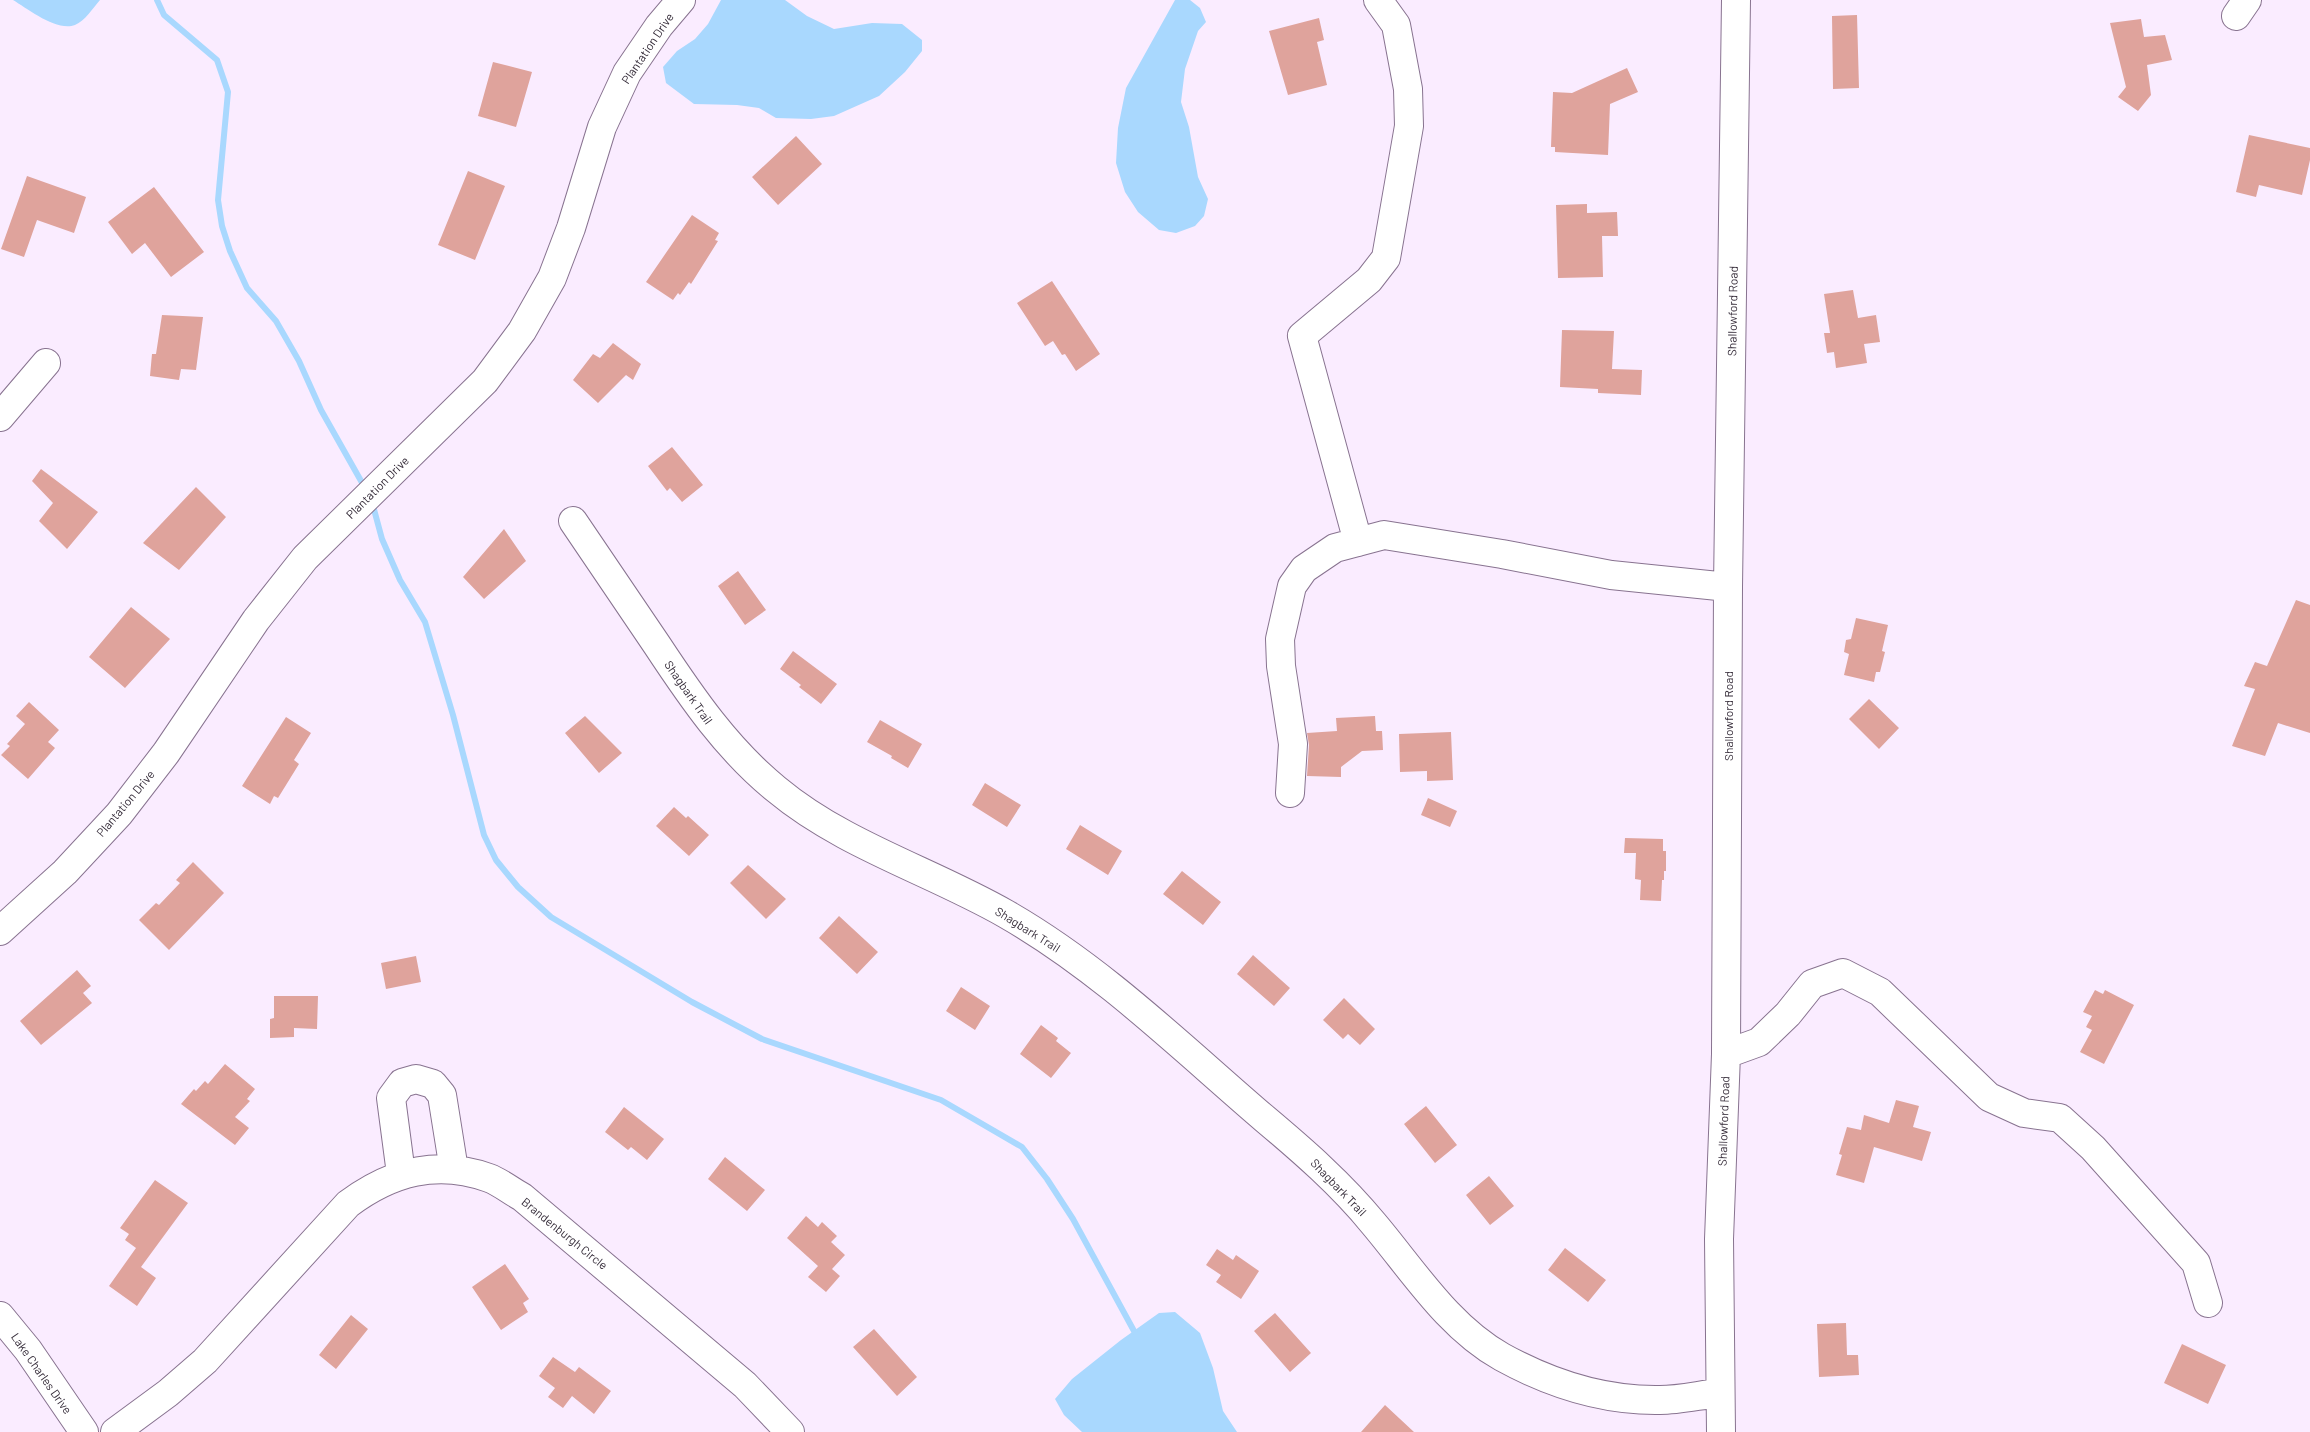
<svg xmlns="http://www.w3.org/2000/svg" width="2310" height="1432" viewBox="0 0 2310 1432" font-family="Barlow,sans-serif">
<style>
.water{fill:#a9d8fe}
.lines{fill:none;stroke-linecap:round;stroke-linejoin:round}
.stream{stroke:#a9d8fe;stroke-width:6}
.building{fill:#dfa39c}
.minor-casing{stroke:#887390;stroke-width:30}
.minor{stroke:#fff;stroke-width:28}
.labels{text-anchor:middle;dominant-baseline:central;stroke-width:5;stroke-linejoin:round;paint-order:stroke}
.street-label{font-size:12px;fill:#362d3a;stroke:#fff}
</style>
<rect width="100%" height="100%" fill="#faecff"/>
<path class="water" d="M13,0H100C93,8 85,21 75,25C57,32 28,9 13,0Z
M721,0H785L807,16L834,29L872,23L902,24L922,40V51L905,72L879,96L834,116L811,119L776,118L759,108L737,105L694,104L666,83L663,67L677,51L695,39L708,24Z
M1175,0H1190L1200,8L1206,22L1198,31L1185,69L1181,102L1189,127L1198,177L1208,199L1204,216L1195,226L1176,233L1159,230L1138,212L1125,192L1116,163L1118,128L1126,88Z
M1175,1312L1200,1333L1213,1368L1223,1411L1237,1432H1082L1064,1415L1055,1399L1072,1379L1121,1340L1159,1313Z"/>
<g class="lines">
<path class="stream" d="M157,0L164,15L217,60L228,92L218,200L222,226L230,251L247,288L276,321L299,361L321,410L365,488
M372,502L382,539L400,580L425,622L453,715L484,835L496,860L518,887L551,917L692,1002L762,1039L941,1100L1022,1147L1047,1179L1073,1219L1134,1331"/>
</g>
<path class="building" d="M1857,15L1859,88L1833,89L1832,16Z
M1319,18L1324,40L1317,42L1327,85L1288,95L1269,31Z
M2141,19L2144,37L2165,35L2172,60L2147,65L2151,95L2138,111L2118,97L2126,87L2110,23Z
M493,62L532,72L516,127L478,116Z
M1627,68L1638,92L1610,104L1608,155L1555,152V147H1551L1553,92L1572,93Z
M2249,135L2310,148V160L2302,195L2259,185L2256,197L2236,192Z
M796,136L822,164L778,205L752,177Z
M468,171L505,186L475,260L438,245Z
M27,176L86,197L74,233L37,220L24,257L1,249Z
M154,187L204,252L171,277L145,243L132,254L108,222Z
M1587,204V213L1617,212L1618,236H1602L1603,277L1558,278L1556,205Z
M692,215L719,233L715,240L718,241L691,284L689,282L680,295L678,293L673,300L646,282Z
M1052,281L1100,354L1076,371L1065,354L1062,355L1053,341L1045,346L1017,303Z
M1853,290L1858,318L1876,315L1880,342L1864,344L1867,363L1836,368L1834,352L1827,353L1824,333H1830L1824,294Z
M162,315L203,317L196,370L181,369L179,380L150,376L152,354H156Z
M1562,330L1614,331L1612,369L1642,370L1641,395L1598,393V389L1560,387Z
M613,343L641,364L633,380L626,375L598,403L573,380L593,354L600,358Z
M672,447L703,485L682,502L670,488L667,491L648,466Z
M41,469L98,512L67,549L39,521L53,503L32,481Z
M196,487L226,517L179,570L143,543Z
M504,529L526,561L484,599L463,577Z
M738,571L766,610L745,625L718,586Z
M2296,600L2310,605V733L2278,723L2265,756L2232,746L2255,689L2244,686L2255,662L2267,666Z
M131,607L170,639L125,688L89,657Z
M1856,618L1888,625L1882,651L1885,652L1880,672H1876L1874,682L1844,675L1849,654L1844,652L1846,640L1851,639Z
M793,651L837,684L821,704L799,687L801,685L780,669Z
M1869,699L1899,728L1879,749L1849,719Z
M29,702L59,730L48,742L55,748L28,779L1,755L10,746L7,744L25,724L16,716Z
M585,716L622,753L599,773L565,733Z
M1375,716L1376,731H1382L1383,750L1362,751L1341,767V777L1307,776L1309,745L1307,733L1337,731L1336,718Z
M286,717L311,733L294,760L299,764L278,798L274,796L270,804L242,786Z
M880,720L922,744L908,768L891,758L892,756L867,742Z
M1451,732L1453,780L1427,781V771L1400,772L1399,734Z
M985,783L1021,805L1007,827L972,805Z
M1428,798L1457,811L1450,827L1421,815Z
M674,807L686,818L688,816L709,835L689,856L656,826Z
M1080,825L1122,851L1108,875L1066,849Z
M1625,838L1663,839V851H1666V871H1664V880H1662L1661,901L1640,900L1641,880L1635,879L1636,853H1624Z
M193,862L224,893L169,950L139,920L156,903L159,905L180,883L176,880Z
M748,865L786,899L766,919L730,883Z
M1182,871L1221,902L1203,925L1163,894Z
M839,916L878,952L857,974L819,938Z
M1253,955L1290,988L1274,1006L1237,974Z
M416,956L421,982L386,989L381,963Z
M77,970L91,986L83,993L92,1003L41,1045L20,1021Z
M961,987L990,1006L975,1030L946,1011Z
M2095,990L2103,994L2105,990L2134,1005L2104,1064L2080,1052L2092,1030L2086,1027L2092,1016L2083,1012Z
M274,996H318L317,1029L294,1028V1037L270,1038V1019L274,1018Z
M1344,998L1375,1029L1360,1045L1348,1034L1343,1039L1323,1020Z
M1041,1025L1058,1038L1056,1041L1071,1053L1051,1078L1020,1054Z
M225,1064L255,1089L247,1099L250,1101L235,1117L249,1128L235,1145L181,1104L194,1089L196,1091L205,1081L208,1084Z
M1896,1100L1919,1106L1913,1127L1931,1132L1922,1161L1874,1147L1864,1183L1836,1175L1842,1155L1839,1154L1847,1127L1861,1130L1864,1115L1889,1123Z
M1426,1106L1457,1145L1435,1163L1404,1124Z
M624,1107L664,1139L647,1160L631,1147L628,1150L605,1132Z
M725,1157L765,1190L747,1211L708,1179Z
M1489,1176L1514,1206L1490,1225L1466,1195Z
M155,1180L188,1203L141,1267L156,1278L137,1306L109,1286L136,1248L125,1240L129,1234L120,1228Z
M806,1216L818,1227L822,1222L837,1236L831,1242L845,1255L832,1269L840,1276L826,1292L808,1277L818,1266L787,1238Z
M1565,1248L1606,1280L1588,1302L1548,1270Z
M1217,1249L1233,1260L1236,1255L1259,1271L1241,1299L1216,1282L1221,1275L1206,1265Z
M505,1264L529,1299L523,1303L528,1312L501,1330L472,1287Z
M1275,1313L1311,1353L1290,1372L1254,1331Z
M351,1315L368,1329L336,1369L319,1355Z
M1846,1323L1847,1355H1858L1859,1375L1819,1377L1817,1324Z
M874,1329L917,1377L897,1396L853,1347Z
M2182,1344L2226,1365L2208,1404L2164,1383Z
M553,1357L575,1372L579,1367L611,1391L594,1414L572,1396L563,1408L548,1397L555,1388L539,1376Z
M1385,1405L1414,1432H1361Z"/>
<g class="lines">
<defs>
<path id="minor" d="M2236,16L2247,0
M0,417L46,363
M573,521C601,562 629,604 657,645C692,698 727,749 776,789C843,845 931,871 1006,914C1102,969 1182,1048 1265,1119C1303,1151 1341,1184 1373,1223C1412,1269 1448,1327 1502,1357C1551,1384 1603,1401 1660,1400C1679,1400 1700,1395 1719,1393
M1358,542L1302,336L1369,280L1386,258L1409,126L1408,89L1396,25L1378,0
M1290,793L1293,744L1281,666L1280,639L1292,586L1304,569L1335,548L1384,535L1502,554L1611,575L1728,587
M0,931L65,872L119,814L166,753L256,620L305,558L485,381L522,331L552,278L571,228L602,127L627,73L659,26L681,0
M1726,1054L1759,1042L1788,1014L1812,984L1843,973L1880,992L1989,1097L2024,1113L2060,1118L2093,1148L2196,1263L2208,1303
M401,1174L391,1098L402,1083L416,1079L433,1084L442,1095L454,1170
M0,1316L28,1350L84,1432
M115,1432L168,1393L205,1361L348,1204C391,1172 437,1159 489,1178C500,1182 511,1191 522,1197L745,1385L790,1432
M1721,1432L1719,1239L1726,1054L1728,587L1736,0"/>
</defs>
<use href="#minor" class="minor-casing"/>
<use href="#minor" class="minor"/>
</g>
<g class="labels">
<g class="street-label">
<text transform="translate(647 48) rotate(-56)">Plantation Drive</text>
<text transform="translate(1732 311) rotate(-89)">Shallowford Road</text>
<text transform="translate(377 487) rotate(-45)">Plantation Drive</text>
<text transform="translate(689 692) rotate(55)">Shagbark Trail</text>
<text transform="translate(1728 716) rotate(-90)">Shallowford Road</text>
<text transform="translate(125 803) rotate(-50)">Plantation Drive</text>
<text transform="translate(1028 929) rotate(32)">Shagbark Trail</text>
<text transform="translate(1723 1121) rotate(-88)">Shallowford Road</text>
<text transform="translate(1339 1187) rotate(46)">Shagbark Trail</text>
<text transform="translate(565 1233) rotate(39)">Brandenburgh Circle</text>
<text transform="translate(42 1373) rotate(55)">Lake Charles Drive</text>
</g>
</g>
</svg>
